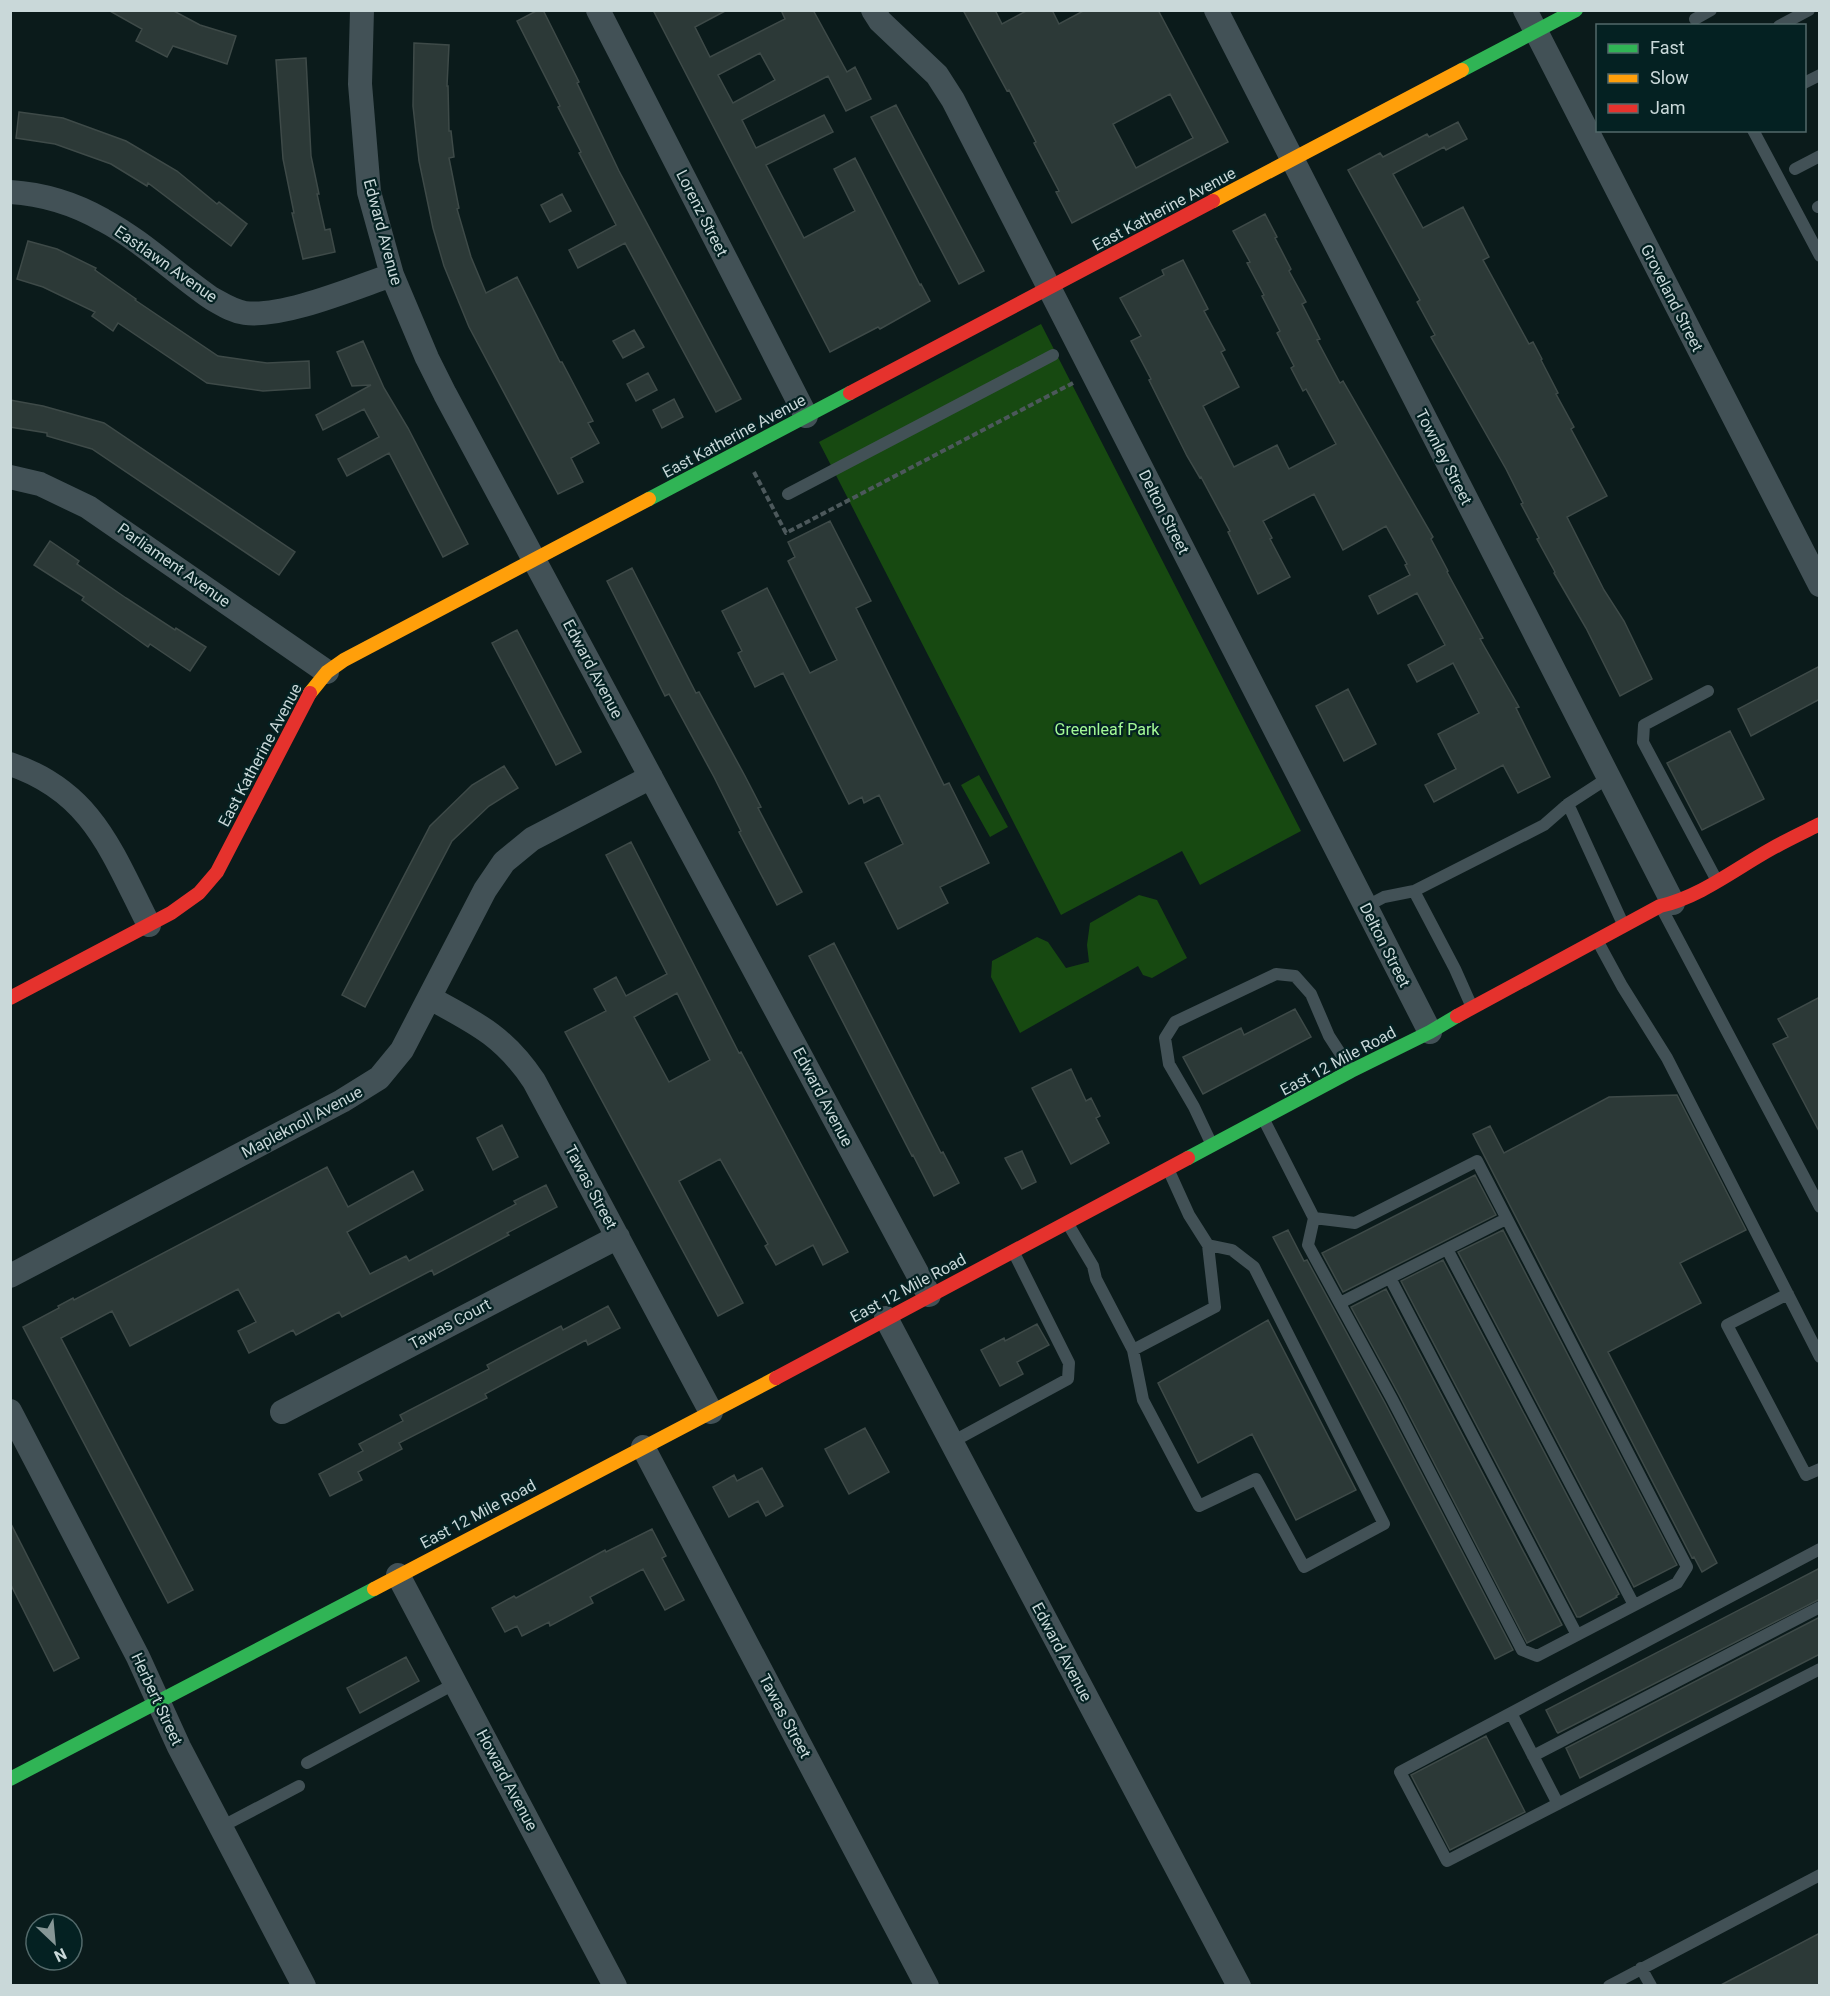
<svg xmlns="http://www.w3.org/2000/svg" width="1830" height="1996" viewBox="0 0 1830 1996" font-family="Roboto,sans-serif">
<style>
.green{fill:#174911}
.building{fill:#2c3937;stroke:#3e4a48;stroke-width:1.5;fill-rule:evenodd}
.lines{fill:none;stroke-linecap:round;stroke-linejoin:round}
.path{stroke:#4c585b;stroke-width:4;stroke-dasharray:6 3;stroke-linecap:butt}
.lane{stroke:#425156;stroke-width:12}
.street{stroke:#425156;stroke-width:24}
.fast{stroke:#30b455;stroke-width:14}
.slow{stroke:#ff9f0a;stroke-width:14}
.jam{stroke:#e5322d;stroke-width:14}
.labels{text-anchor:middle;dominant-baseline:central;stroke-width:4.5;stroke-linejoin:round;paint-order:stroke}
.street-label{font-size:16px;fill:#c9d8d9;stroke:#042122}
.park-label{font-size:16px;fill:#a3f996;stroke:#042122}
</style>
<rect width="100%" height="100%" fill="#0b1b1b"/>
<path class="green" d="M1041,324L1301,831L1200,885L1182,851L1061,915L819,442Z
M979,775L1008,827L990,837L961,785Z
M1139,895L1157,900L1187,958L1152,978L1143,975L1138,966L1020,1033L991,977L992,961L1037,937L1048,942L1066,968L1089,962L1087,945L1090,923Z"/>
<path class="building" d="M108,10H172L200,25L236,36L227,64L173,46L167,57L136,41L142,29Z
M538,10H543L579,82L577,83L619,171L741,399L716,412L625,243L578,268L569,250L616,225L579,153L581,152L558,107L560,106L517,21Z
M653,10H727L695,27L710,57L785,19L781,10H813L847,72L855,67L871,99L846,111L828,76L742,120L756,148L824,115L833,132L766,165L804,238L855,211L834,169L855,158L920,285L921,284L930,301L880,329L878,327L830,352ZM760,53L775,80L733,103L718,75Z
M963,10H995L1002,24L1028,10H1052L1059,24L1085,10H1158L1228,142L1072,223L1056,192L1059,191L1034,143L1036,142L1009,90L1007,91ZM1170,94L1193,138L1136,168L1113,124Z
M414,43L449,45L447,86H448L449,131H451L454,157L449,158L459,208L457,209L471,257L486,293L517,277L560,362H562L593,421L588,423L599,443L571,458L583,482L558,494L469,327L444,266L433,228L419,161L413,106Z
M306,58L311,156L319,194H317L325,230L330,229L335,252L303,259L292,213H294L283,159L276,60Z
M896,105L984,271L959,284L871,117Z
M19,112L63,118L126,141L177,171L217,204L219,202L247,224L231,246L148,183L147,186L111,164L55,144L16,138Z
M1458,122L1467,139L1446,150L1444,147L1393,174L1423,228L1463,207L1489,257L1483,260L1529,344L1533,342L1542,359L1541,360L1558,393L1556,394L1574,427L1571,429L1607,496L1567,517L1604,590L1624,621L1652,679L1620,696L1586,628L1554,573L1555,572L1537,539L1539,538L1521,504L1523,503L1506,469L1431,337L1435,335L1417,302L1420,300L1348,170L1380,153L1383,157L1427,134L1429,137Z
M562,194L571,211L550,222L541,205Z
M1265,214L1277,237L1275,238L1291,269L1289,271L1306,302L1302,304L1320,339L1317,340L1340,383L1343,381L1433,537L1431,539L1448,571L1447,572L1483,638L1480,639L1519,707L1516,708L1550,777L1518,793L1503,765L1434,802L1425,785L1456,769L1438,734L1479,713L1453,663L1417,682L1408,665L1445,645L1417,593L1378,614L1369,596L1410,575L1405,565L1407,564L1386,526L1343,550L1314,494L1263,521L1272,538L1270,539L1290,577L1258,594L1228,532L1230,531L1201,477L1200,478L1187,456L1149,380L1151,379L1131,341L1141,336L1120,298L1164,275L1162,270L1183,260L1208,309L1204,311L1225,350L1221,352L1239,387L1203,406L1234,467L1277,445L1289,469L1336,444L1306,389L1303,391L1291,368L1294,366L1277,333L1280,331L1262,296L1264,295L1247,263L1250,262L1233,231Z
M28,241L57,249L96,268L95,270L136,299L135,300L218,356L267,363L309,361L310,388L263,391L207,383L118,323L113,331L92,316L95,312L43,287L17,279Z
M634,330L644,347L623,358L613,341Z
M363,341L384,388L408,428L468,544L443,557L389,453L347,476L338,459L379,437L364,409L323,430L316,415L371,385L352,386L337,352Z
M648,373L657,390L636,401L627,384Z
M674,399L683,417L662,428L653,410Z
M10,400L43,406L104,423L295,552L279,575L92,449L47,436V433L10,427Z
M830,521L871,601L856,608L944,785L949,783L989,863L940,887L948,903L898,929L865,863L903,844L879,795L864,803L862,797L849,804L783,673L755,687L738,653L742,651L722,611L767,588L810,673L837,660L788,561L795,557L788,542Z
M50,541L79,561L77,564L126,598L175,630L176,628L206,647L190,671L150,644L148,647L120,627L82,600L84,597L34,565Z
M632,568L696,693L699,692L745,776L761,807L758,808L802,892L777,905L739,832L741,831L714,777L669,694L665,696L607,581Z
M517,630L581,752L556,765L492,643Z
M1820,666V699L1751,736L1738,709Z
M1348,689L1376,744L1344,761L1316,706Z
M1730,731L1764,799L1702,830L1667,763Z
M504,766L518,788L489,806L452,841L365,1007L342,995L430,826L472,785Z
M631,842L739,1053L741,1052L848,1252L823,1265L813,1245L776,1265L765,1246L768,1244L720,1159L679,1181L743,1303L718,1316L565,1032L606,1011L594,989L616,977L626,996L667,974L606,855ZM677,993L710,1060L669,1082L634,1017Z
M834,943L941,1153L943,1152L959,1183L934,1196L913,1155L912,1156L809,956Z
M1820,997V1133L1773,1044L1788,1037L1778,1019Z
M1295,1009L1311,1037L1203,1094L1183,1057L1241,1028L1244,1035Z
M1071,1069L1086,1101L1091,1098L1100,1116L1096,1118L1109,1143L1071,1164L1032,1088Z
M1677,1095L1746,1230L1680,1263L1701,1303L1608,1352L1717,1563L1702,1572L1694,1557L1692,1558L1473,1134L1490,1126L1504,1153L1609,1097Z
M502,1125L518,1157L493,1170L477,1138Z
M1022,1151L1036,1182L1022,1189L1005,1158Z
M327,1167L348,1207L413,1171L423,1190L347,1232L370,1274L406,1256L409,1261L516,1204L514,1201L546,1185L557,1207L507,1233L509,1235L434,1275L432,1270L342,1317L339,1312L296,1335L293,1330L249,1353L238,1331L256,1322L238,1289L130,1346L112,1311L61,1338L193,1590L168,1603L23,1327L59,1308L58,1306L73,1298L74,1300Z
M1475,1175L1496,1215L1343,1292L1322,1253Z
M1288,1230L1304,1261L1307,1260L1385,1403L1513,1650L1495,1659L1273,1237Z
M1503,1230L1677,1565L1634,1587L1458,1252Z
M1443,1260L1619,1594L1616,1596L1617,1597L1580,1617H1577L1401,1281Z
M1386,1289L1562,1625L1527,1643L1399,1395L1351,1307Z
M608,1306L620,1328L588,1345L586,1340L485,1394L487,1398L399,1443L402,1449L358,1472L362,1480L330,1496L319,1474L363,1451L359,1444L403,1421L400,1415L489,1369L487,1365L561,1326L563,1330Z
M1268,1320L1356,1490L1296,1520L1252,1434L1198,1463L1158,1383Z
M1037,1324L1049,1345L1017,1362L1023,1374L1000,1386L981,1350L1004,1338L1005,1341Z
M865,1428L889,1472L849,1494L825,1449Z
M762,1468L783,1506L766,1516L758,1501L729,1517L713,1487L734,1475L737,1481Z
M10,1522L79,1658L54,1671L10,1583Z
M652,1529L666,1556L662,1558L684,1600L665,1610L643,1569L590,1597L593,1603L550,1626L549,1622L522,1636L517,1626L505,1632L492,1608L514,1596L516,1598L605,1550L606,1552Z
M1820,1568V1599L1558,1733L1557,1732L1546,1710Z
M1820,1617V1654L1580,1778L1566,1748Z
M406,1657L419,1681L360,1713L347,1688Z
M1486,1736L1525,1812L1450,1850L1411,1775Z
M1820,1933V1986H1719Z"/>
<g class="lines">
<path class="path" d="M754,472L786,533L1073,383"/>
<path class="lane" d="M1695,19L1711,10
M1779,26L1809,10
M1804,83L1820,75
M1753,130L1820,256
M1795,169L1820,156
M1818,207L1820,206
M788,494L1053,355
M1708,691L1644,725L1643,742L1716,879
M1568,804L1623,924
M1414,891L1455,969L1471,1005
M1365,907L1384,897L1414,891L1544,825L1568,804L1608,778
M1661,907L1820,1207
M1597,940L1622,986L1667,1058L1820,1357
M1264,1120L1314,1218L1308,1245L1392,1399L1522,1650L1537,1656L1677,1583L1687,1567L1477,1161L1355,1223L1314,1218
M1211,1143L1194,1107L1169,1064L1165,1038L1175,1022L1276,974L1295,976L1311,994L1329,1036L1351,1070
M1068,1224L1093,1266L1096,1279L1133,1350L1143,1400L1199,1506L1256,1479L1304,1567L1384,1524L1254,1267L1232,1250L1208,1245
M1447,1249L1634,1605
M1390,1278L1577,1635
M1788,1294L1727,1325L1806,1475L1820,1469
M1340,1303L1506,1219
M1133,1350L1215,1307L1208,1245L1189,1215L1169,1171
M952,1442L1068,1379L1069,1363L1013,1251
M1820,1549L1400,1772L1447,1861L1820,1669
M1511,1713L1558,1804
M1533,1756L1820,1607
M307,1763L456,1683
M221,1827L299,1786
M1641,1968L1651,1986
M1609,1986L1820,1875"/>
<path class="street" d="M362,10L360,84L369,192L392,275L427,358L445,394L929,1295
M598,10L806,416
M873,10L880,21L937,75L953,100L1430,1032
M1216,10L1673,903
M1525,10L1820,585
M10,192C42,194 75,204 103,220C141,240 175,273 211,298C222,304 232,311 245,313C283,318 354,288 392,275
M10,477L40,484L88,507L327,672
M10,764C93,792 112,853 149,925
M430,998C476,1023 504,1036 534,1081L711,1412
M10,1276L342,1101L379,1078L402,1050L485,890L504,862L532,839L651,777
M886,1318L1239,1986
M10,1411L138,1657L179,1747L304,1986
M282,1412L618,1237
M643,1447L927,1986
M398,1575L615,1986"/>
<path class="fast" d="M1462,70L1576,10
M649,499L850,393
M1188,1158L1351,1071L1430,1032L1457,1016
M10,1779L374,1589"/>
<path class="slow" d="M1213,201L1462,70
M310,693L327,672L344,660L649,499
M374,1589L776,1378"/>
<path class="jam" d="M850,393L1213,201
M10,998L171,913L199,893L217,872L310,693
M1457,1016L1660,906C1700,897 1735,869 1771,849C1787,840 1804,832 1820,824
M776,1378L1188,1158"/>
</g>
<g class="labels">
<g class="street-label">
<text transform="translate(1164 209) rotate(-28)">East Katherine Avenue</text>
<text transform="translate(702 213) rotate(63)">Lorenz Street</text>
<text transform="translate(383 232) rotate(75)">Edward Avenue</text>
<text transform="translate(166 264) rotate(35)">Eastlawn Avenue</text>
<text transform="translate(1672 298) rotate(63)">Groveland Street</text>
<text transform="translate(734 436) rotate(-28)">East Katherine Avenue</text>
<text transform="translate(1444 457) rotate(63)">Townley Street</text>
<text transform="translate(1164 512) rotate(63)">Delton Street</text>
<text transform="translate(174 565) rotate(35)">Parliament Avenue</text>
<text transform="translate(593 669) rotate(62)">Edward Avenue</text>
<text transform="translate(260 755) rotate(-62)">East Katherine Avenue</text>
<text transform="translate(1385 945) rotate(63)">Delton Street</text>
<text transform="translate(1338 1061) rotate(-28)">East 12 Mile Road</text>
<text transform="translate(823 1097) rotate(62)">Edward Avenue</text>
<text transform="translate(302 1122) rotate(-28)">Mapleknoll Avenue</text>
<text transform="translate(591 1187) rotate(62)">Tawas Street</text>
<text transform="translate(908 1288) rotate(-28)">East 12 Mile Road</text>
<text transform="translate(450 1324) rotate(-28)">Tawas Court</text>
<text transform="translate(478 1514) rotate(-28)">East 12 Mile Road</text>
<text transform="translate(1062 1652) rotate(62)">Edward Avenue</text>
<text transform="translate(157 1699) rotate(65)">Herbert Street</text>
<text transform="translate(785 1716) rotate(62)">Tawas Street</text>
<text transform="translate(507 1780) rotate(62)">Howard Avenue</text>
</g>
<g class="park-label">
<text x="1107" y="729">Greenleaf Park</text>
</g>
</g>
<rect width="1830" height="1996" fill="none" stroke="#c9d8d9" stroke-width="24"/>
<rect x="1596" y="24" width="210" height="108" fill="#042122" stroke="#536a6b" stroke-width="1.5"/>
<rect x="1608" y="44" width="30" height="9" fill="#30b455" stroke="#536a6b" stroke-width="1.5"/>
<text x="1650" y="54" font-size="18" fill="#c9d8d9">Fast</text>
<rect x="1608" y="74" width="30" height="9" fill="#ff9f0a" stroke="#536a6b" stroke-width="1.5"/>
<text x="1650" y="84" font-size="18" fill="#c9d8d9">Slow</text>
<rect x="1608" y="104" width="30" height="9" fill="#e5322d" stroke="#536a6b" stroke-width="1.5"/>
<text x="1650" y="114" font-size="18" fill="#c9d8d9">Jam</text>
<g transform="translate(54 1942) rotate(154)"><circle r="28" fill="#042122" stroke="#536a6b" stroke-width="1.5"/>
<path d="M0-4.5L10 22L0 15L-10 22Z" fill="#869696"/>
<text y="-9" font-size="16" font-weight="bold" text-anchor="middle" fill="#c9d8d9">N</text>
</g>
</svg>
